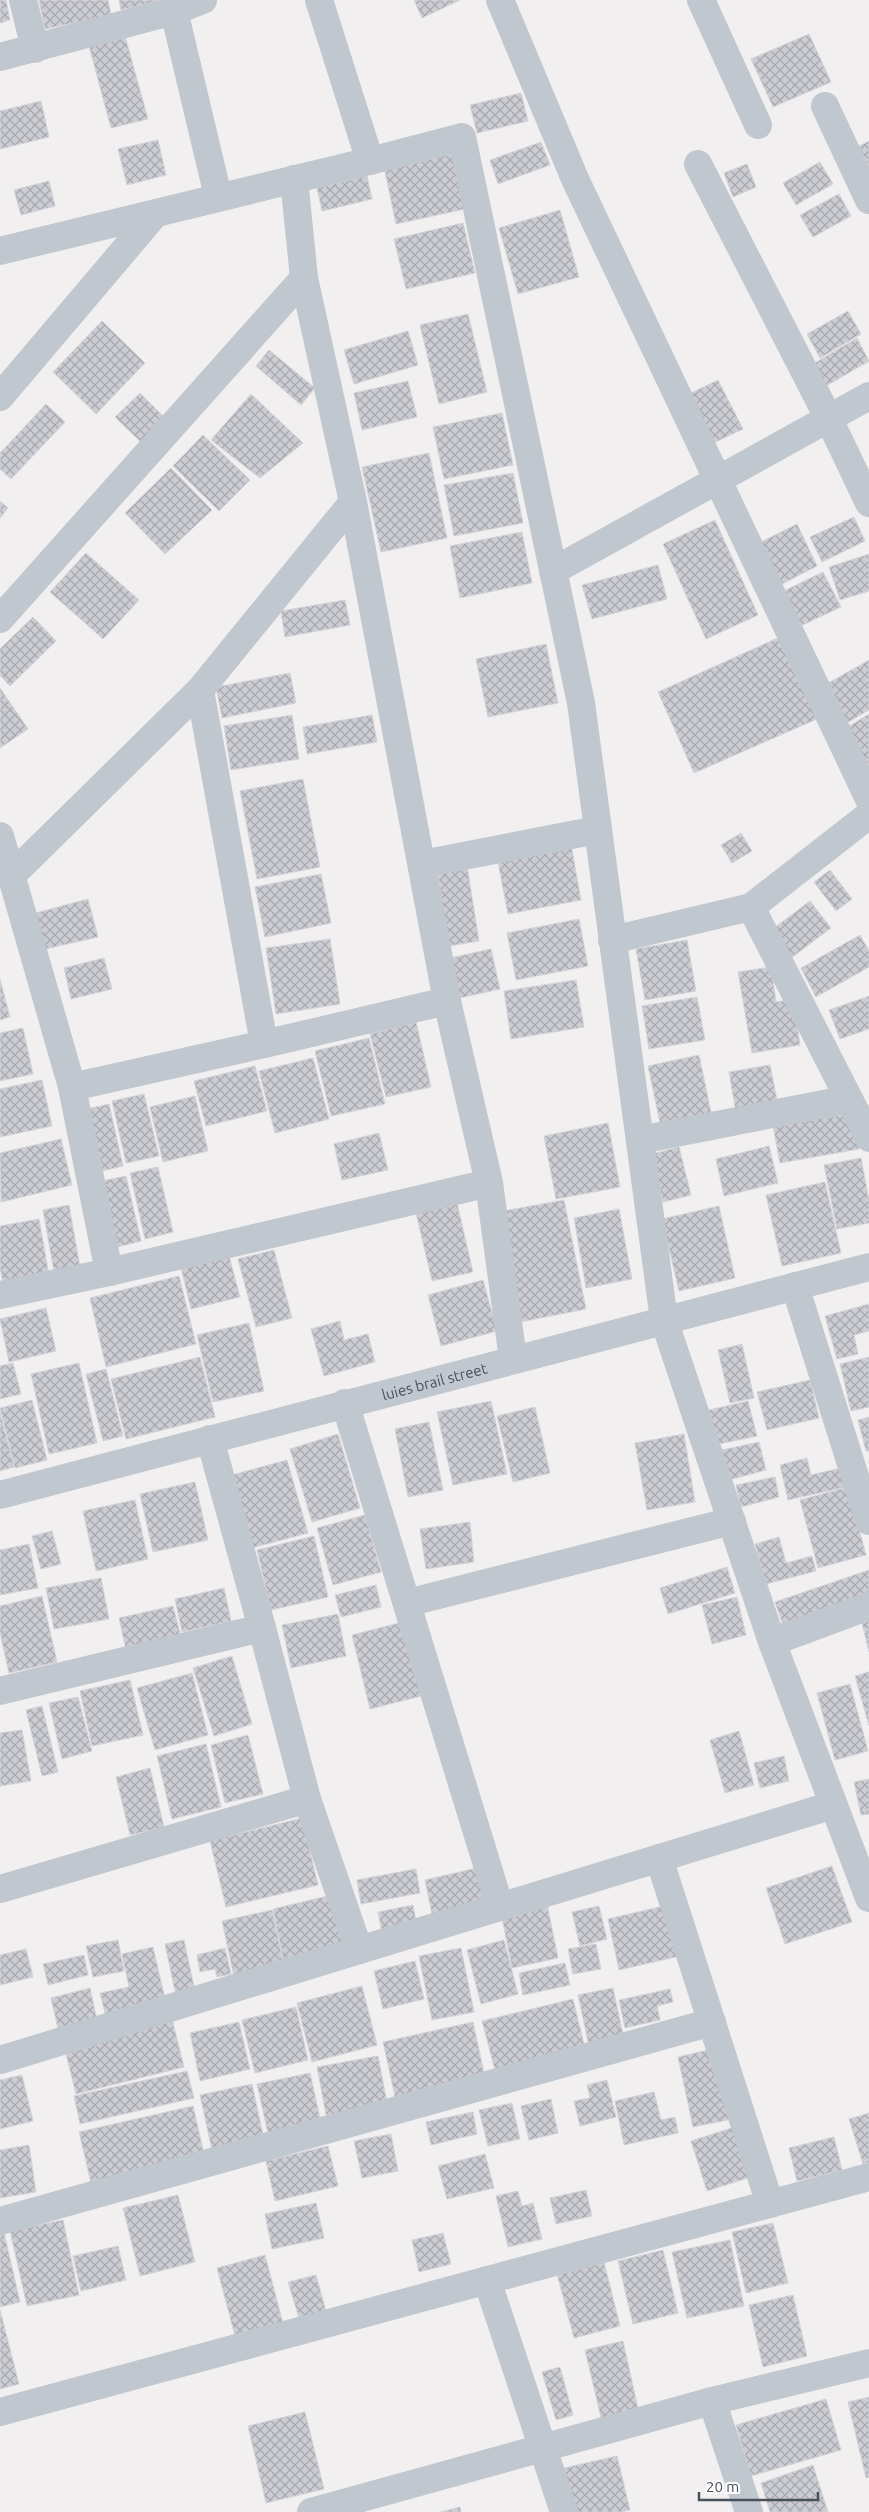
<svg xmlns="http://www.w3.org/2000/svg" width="869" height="2512" viewBox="0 0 869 2512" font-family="Ubuntu,sans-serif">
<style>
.building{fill:url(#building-cross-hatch);stroke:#d3d4da}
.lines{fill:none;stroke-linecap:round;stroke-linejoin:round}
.street{stroke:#c0c7cf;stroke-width:28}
.labels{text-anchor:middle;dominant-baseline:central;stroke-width:4;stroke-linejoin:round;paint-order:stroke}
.street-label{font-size:15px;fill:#48505a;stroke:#fff}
</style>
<defs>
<pattern id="building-cross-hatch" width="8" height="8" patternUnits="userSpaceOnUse" patternTransform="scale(1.25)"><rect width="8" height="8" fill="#cccdd3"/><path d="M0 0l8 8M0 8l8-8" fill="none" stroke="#a8a9ae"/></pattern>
</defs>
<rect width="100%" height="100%" fill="#f1efef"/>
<path class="building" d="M0,0H6L10,20L0,23Z
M39,0H108L111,15L45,29Z
M119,0H163L121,10Z
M414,0H460L422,18Z
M809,34L831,82L773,107L751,59Z
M125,36L148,119L111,128L89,46Z
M521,93L528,121L477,133L470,105Z
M41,101L49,137L0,149V111Z
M158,140L166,175L127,185L118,149Z
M869,141V167L859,146Z
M541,142L550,165L498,184L490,160Z
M453,152L465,209L396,224L384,167Z
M820,162L833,184L796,205L783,183Z
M747,164L756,187L733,197L724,173Z
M367,176L372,199L322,211L317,188Z
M49,181L55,206L21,215L14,190Z
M839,194L851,216L813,237L800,215Z
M560,210L579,277L518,294L499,228Z
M463,223L475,273L406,289L394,239Z
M848,311L861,334L820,358L807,334Z
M468,314L487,392L439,404L420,325Z
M102,321L145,363L96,414L53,372Z
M408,331L418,365L354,384L344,350Z
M857,338L869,361L826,386L813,364Z
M269,350L315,388L301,405L256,366Z
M718,380L743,429L705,447L681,398Z
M408,381L417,417L362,430L354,393Z
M140,393L172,425L148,449L115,417Z
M251,394L303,443L260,478L211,440Z
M46,404L65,422L11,479L0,469V453Z
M502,413L513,465L444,479L433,427Z
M203,435L250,480L219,511L173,466Z
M429,453L447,538L381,552L362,467Z
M171,468L212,510L165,554L125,513Z
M513,473L523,523L454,536L444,485Z
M0,501L8,508L0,518Z
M854,517L865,541L822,562L810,537Z
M715,520L758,615L706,639L663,544Z
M797,524L817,566L778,586L757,544Z
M522,532L532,583L460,598L450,546Z
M86,553L139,600L103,639L50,592Z
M869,554V591L840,600L829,567Z
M658,565L667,599L592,619L582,585Z
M823,572L841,607L796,628L780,593Z
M345,600L350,625L285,637L281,611Z
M33,617L56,641L10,686L0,675V649Z
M780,637L817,719L694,773L658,692Z
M546,644L558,703L488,717L476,659Z
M869,660V710L845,724L823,686Z
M290,673L296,703L222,718L216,687Z
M0,688L28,729L0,748Z
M869,714V767L846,728Z
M292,715L299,759L231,770L224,726Z
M372,715L377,742L307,754L303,727Z
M303,779L320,867L257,879L240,791Z
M741,833L752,851L732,863L721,845Z
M571,844L581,900L508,914L497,857Z
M466,859L479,941L449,946L436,863Z
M830,870L852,899L836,911L814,882Z
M321,874L331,923L265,937L255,887Z
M88,899L98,937L41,950L32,914Z
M810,901L831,928L791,958L770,931Z
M579,919L588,966L516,980L507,933Z
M860,935L869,951V967L816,997L801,968Z
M330,939L340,1004L276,1014L266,948Z
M687,940L696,991L645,1000L636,949Z
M491,949L500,989L460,998L450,958Z
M104,958L112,989L71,999L64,968Z
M771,967L776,1002L793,999L800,1045L752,1053L738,972Z
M0,979L10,1017L0,1020Z
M576,980L584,1027L511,1039L504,991Z
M869,996V1029L840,1039L829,1010Z
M697,997L705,1040L649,1049L642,1006Z
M416,1022L431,1087L386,1097L370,1034Z
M23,1028L33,1074L0,1081V1033Z
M369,1038L385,1104L331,1116L315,1051Z
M699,1055L713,1122L662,1132L648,1066Z
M313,1058L329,1119L275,1133L259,1071Z
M770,1065L779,1110L737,1118L729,1072Z
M255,1066L267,1111L206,1126L194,1081Z
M42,1080L52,1126L0,1137V1089Z
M144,1094L159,1156L126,1163L112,1101Z
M195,1096L208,1151L163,1162L150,1107Z
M109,1104L123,1166L98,1172L83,1110Z
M853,1113L859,1149L780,1163L773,1126Z
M608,1123L620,1187L556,1199L544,1136Z
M379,1133L388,1170L342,1180L334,1144Z
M61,1139L72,1185L1,1202L0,1153Z
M769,1146L778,1183L724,1196L716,1159Z
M679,1147L691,1195L663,1202L652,1154Z
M861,1158L869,1200V1223L837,1229L824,1165Z
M158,1167L173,1232L145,1239L130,1173Z
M126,1176L141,1241L118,1247L102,1181Z
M825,1182L841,1253L782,1266L766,1195Z
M564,1200L586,1309L520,1322L498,1212Z
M457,1203L473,1272L432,1281L416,1213Z
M69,1205L80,1267L54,1272L43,1210Z
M719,1206L735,1278L679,1291L662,1219Z
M619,1209L632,1279L586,1288L574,1218Z
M39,1219L49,1275L3,1284L0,1267V1226Z
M274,1250L292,1318L256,1327L238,1259Z
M228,1252L240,1297L191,1309L180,1264Z
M179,1276L196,1344L106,1367L90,1298Z
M483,1280L497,1331L441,1346L428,1295Z
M869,1304V1331L854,1335L858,1354L837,1359L825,1316Z
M46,1308L56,1351L9,1362L0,1319Z
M340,1321L344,1340L368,1334L375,1362L324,1376L311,1329Z
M249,1323L264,1391L213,1402L197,1335Z
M742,1344L754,1398L730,1403L718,1350Z
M200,1357L215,1417L126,1439L111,1379Z
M869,1357V1407L851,1411L840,1364Z
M13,1363L21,1394L0,1399V1366Z
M79,1363L97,1443L49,1454L31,1374Z
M106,1369L123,1436L103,1441L86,1374Z
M810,1380L819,1418L767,1430L757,1392Z
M32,1400L47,1460L15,1468L0,1408Z
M491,1401L507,1474L453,1485L437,1412Z
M748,1401L757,1436L714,1445L705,1411Z
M535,1407L550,1473L513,1482L497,1416Z
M0,1412L14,1467L0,1471Z
M869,1417V1451H866L858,1420Z
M429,1422L443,1490L408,1497L395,1429Z
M338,1434L360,1508L312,1522L290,1449Z
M684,1434L695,1502L647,1510L635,1443Z
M759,1442L766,1470L729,1480L722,1450Z
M807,1458L811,1475L841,1468L846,1487L788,1500L780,1465Z
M287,1460L308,1533L252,1548L232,1475Z
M775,1477L779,1497L741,1507L736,1485Z
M195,1482L208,1540L153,1552L140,1494Z
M848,1487L866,1555L818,1568L800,1500Z
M135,1500L148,1559L96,1571L83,1511Z
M365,1515L381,1572L333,1585L317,1528Z
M470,1522L474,1562L426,1569L420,1529Z
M52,1531L61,1564L41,1569L32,1536Z
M314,1536L328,1597L271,1610L257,1550Z
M779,1537L786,1563L812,1556L816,1571L766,1584L755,1544Z
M29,1544L38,1588L0,1595V1550Z
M727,1567L735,1593L668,1614L660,1588Z
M869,1570V1597L783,1625L775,1602Z
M101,1578L109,1619L54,1629L46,1588Z
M376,1585L381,1607L341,1617L335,1595Z
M224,1588L231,1621L182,1632L175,1599Z
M42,1596L57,1662L9,1673L0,1633V1606Z
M737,1597L746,1635L712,1644L702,1605Z
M173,1606L181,1637L126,1650L119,1618Z
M338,1614L346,1656L291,1668L282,1625Z
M407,1621L425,1695L370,1709L352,1635Z
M869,1621V1652L862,1623Z
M232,1656L252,1724L214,1736L193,1668Z
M869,1672V1726L855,1676Z
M192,1673L208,1735L155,1750L137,1688Z
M130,1680L143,1735L92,1746L80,1691Z
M850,1684L868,1751L835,1760L817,1693Z
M78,1697L92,1751L62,1759L49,1703Z
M42,1706L58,1772L42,1776L26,1710Z
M22,1730L31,1781L0,1786V1733Z
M739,1731L754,1785L725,1793L710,1740Z
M248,1735L263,1794L225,1803L211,1745Z
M206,1744L221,1807L172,1819L157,1756Z
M784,1756L789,1781L760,1788L754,1763Z
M150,1768L164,1827L130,1835L116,1777Z
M869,1779V1814L861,1815L854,1782Z
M302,1818L318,1885L226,1907L210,1841Z
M832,1866L852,1922L785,1944L766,1888Z
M481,1867L490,1906L433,1919L425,1880Z
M416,1869L420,1893L361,1904L357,1880Z
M332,1895L347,1952L285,1968L273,1909Z
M547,1904L558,1958L512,1968L501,1913Z
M413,1905L417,1926L382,1933L378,1912Z
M668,1905L680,1956L619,1970L608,1919Z
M599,1906L607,1939L580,1946L572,1912Z
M272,1910L285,1970L235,1981L222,1921Z
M118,1940L124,1971L93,1977L86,1946Z
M184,1940L195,1991L176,1996L165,1944Z
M504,1940L518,1994L481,2004L467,1950Z
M596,1944L601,1969L573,1974L568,1949Z
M153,1947L166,2003L106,2017L100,1993L129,1987L122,1954Z
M225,1948L231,1974L217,1977L215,1969L200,1972L197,1955Z
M461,1948L474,2012L432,2020L419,1956Z
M26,1949L33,1977L0,1985V1955Z
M84,1955L88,1975L48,1985L43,1964Z
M415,1961L424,1999L383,2009L374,1971Z
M565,1963L570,1985L523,1995L519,1973Z
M362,1986L377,2045L312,2062L297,2003Z
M90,1988L97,2020L58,2029L51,1998Z
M613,1988L624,2039L589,2046L578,1995Z
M670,1989L673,2002L657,2006L660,2020L625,2028L619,2000Z
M573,1999L586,2052L496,2074L482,2021Z
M296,2007L308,2060L255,2073L242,2020Z
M171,2015L184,2067L76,2094L63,2042Z
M239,2022L250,2069L200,2081L190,2033Z
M473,2022L486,2082L396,2101L383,2042Z
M716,2048L732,2119L693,2127L678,2057Z
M378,2056L388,2108L327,2120L317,2067Z
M187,2071L194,2098L80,2124L74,2096Z
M310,2073L322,2127L269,2138L257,2084Z
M22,2075L33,2121L0,2129V2080Z
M607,2080L616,2117L580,2126L574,2101L590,2098L587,2085Z
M252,2084L264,2139L212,2150L200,2095Z
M654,2092L661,2120L675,2117L678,2133L624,2145L615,2101Z
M551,2099L558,2133L529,2140L521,2106Z
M512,2103L520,2139L488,2146L479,2110Z
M193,2106L205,2158L91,2183L79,2132Z
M473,2112L477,2134L431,2145L426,2122Z
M869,2113V2163L863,2164L849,2119Z
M741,2125L757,2175L707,2191L691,2141Z
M391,2134L398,2171L362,2178L354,2141Z
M834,2137L842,2170L797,2181L789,2148Z
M29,2145L36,2192L0,2198V2150Z
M328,2146L338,2186L275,2201L266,2161Z
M485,2154L494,2188L447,2199L438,2166Z
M586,2190L592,2216L556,2224L550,2198Z
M518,2191L522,2206L533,2203L542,2239L508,2247L496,2196Z
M178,2195L195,2262L140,2276L123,2208Z
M316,2203L324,2238L272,2249L265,2214Z
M63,2220L79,2295L27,2306L10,2231Z
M773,2223L788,2283L746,2293L732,2232Z
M4,2232L20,2302L0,2307V2233Z
M443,2233L451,2264L419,2272L412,2240Z
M730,2240L744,2306L687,2318L672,2252Z
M118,2246L126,2280L81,2291L73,2256Z
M663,2250L678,2313L633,2324L618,2261Z
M265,2255L284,2327L236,2340L217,2268Z
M604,2262L620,2326L574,2338L557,2274Z
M316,2275L326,2311L299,2318L288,2282Z
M793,2295L807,2356L763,2367L749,2305Z
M0,2310L19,2384L0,2389Z
M623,2341L639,2413L602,2422L585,2350Z
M560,2367L573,2415L556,2420L542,2372Z
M869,2397V2477L866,2478L848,2402Z
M826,2399L841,2450L751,2476L736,2425Z
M305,2412L324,2489L266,2503L248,2426Z
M617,2456L630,2510L620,2512H570L560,2469Z
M813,2465L828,2512H770L761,2483Z
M460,2507L461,2512H441Z"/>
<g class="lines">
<g class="street">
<path d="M23,0L35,49"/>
<path d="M319,0L370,161L462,137L581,703L664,1320L772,1642L869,1898"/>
<path d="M500,0L575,179L869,799"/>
<path d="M701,0L758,125"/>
<path d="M174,11L218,196"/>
<path d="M0,57L174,11L203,0"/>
<path d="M825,106L869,200"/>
<path d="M698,164L829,419L869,503"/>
<path d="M294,179L304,278L353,502L447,1001L489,1183L513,1359"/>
<path d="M0,251C123,221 246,190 370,161"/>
<path d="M0,397L155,214"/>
<path d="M553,571L869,396"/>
<path d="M0,619L304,278"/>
<path d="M0,836L72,1087L109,1272L489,1183"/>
<path d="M422,864L597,830"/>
<path d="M11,876L200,690"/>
<path d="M751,907L869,1138"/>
<path d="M612,940L751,907L869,815"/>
<path d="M264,1044L447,1001"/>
<path d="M72,1087L264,1044L200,690L353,502"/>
<path d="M640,1140L849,1099"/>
<path d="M795,1286L869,1521"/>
<path d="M0,1295L109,1272"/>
<path d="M345,1403L500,1907"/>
<path id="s1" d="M0,1495L869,1267"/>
<path d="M407,1603L732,1521"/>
<path d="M262,1628L307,1799"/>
<path d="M772,1642L869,1606"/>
<path d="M0,1691L262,1628L210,1439"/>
<path d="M659,1858L770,2204"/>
<path d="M0,1889L307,1799L359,1950"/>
<path d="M0,2060L833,1805"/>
<path d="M0,2221L712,2022"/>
<path d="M487,2280L564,2512"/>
<path d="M712,2401L749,2512"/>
<path d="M0,2412L869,2177"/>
<path d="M311,2512L712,2401L869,2363"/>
</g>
</g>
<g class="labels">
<g class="street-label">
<text stroke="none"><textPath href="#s1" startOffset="449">luies brail street</textPath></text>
</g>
</g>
<path d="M699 2492v8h119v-8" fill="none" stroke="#48505a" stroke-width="2.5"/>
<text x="706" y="2492" font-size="15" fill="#48505a" stroke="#ffffff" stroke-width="4" paint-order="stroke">20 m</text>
</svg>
